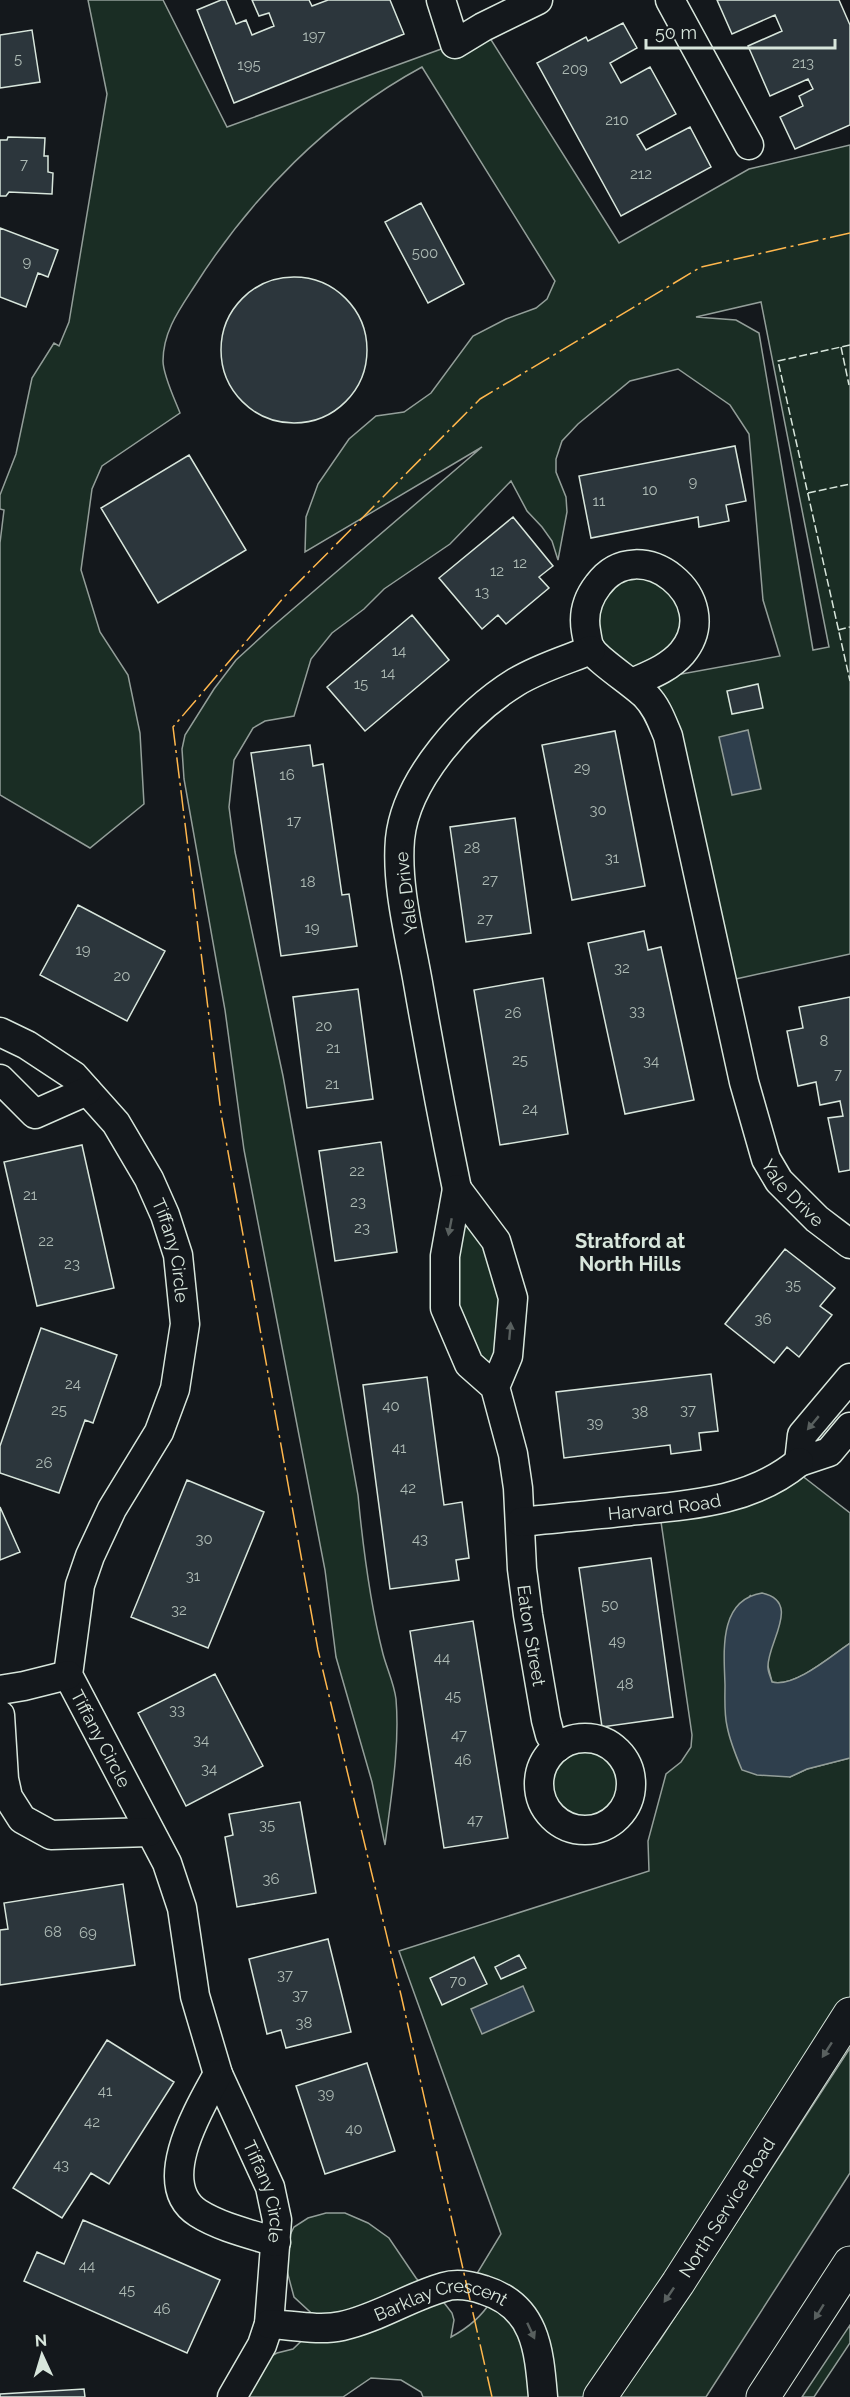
<svg xmlns="http://www.w3.org/2000/svg" width="850" height="2397" viewBox="0 0 850 2397" font-family="Raleway,sans-serif">
<style>
.green{fill:#1a2d24;stroke:#939e99;stroke-width:1.5;fill-rule:evenodd}
.water{fill:#2f3f4d;stroke:#939e99;stroke-width:1.5}
.building{fill:#2c363c;stroke:#d8e6dc;stroke-width:1.5}
.lines{fill:none;stroke-linecap:round;stroke-linejoin:round}
.minor-casing{stroke:#d8e6dc;stroke-width:31}
.major-casing{stroke:#d8e6dc;stroke-width:35}
.highway-casing{stroke:#d8e6dc;stroke-width:35}
.minor{stroke:#14181c;stroke-width:28}
.major{stroke:#14181c;stroke-width:33}
.highway{stroke:#14181c;stroke-width:33}
.fence{stroke:#d8e6dc;stroke-width:1.5;stroke-dasharray:8 3;stroke-linecap:butt}
.power{stroke:#ffb74d;stroke-width:1.5;stroke-dasharray:21 4.5 3 4.5;stroke-linecap:butt}
.oneway{fill:#59605f}
.labels{text-anchor:middle;dominant-baseline:central;stroke-width:4.5;stroke-linejoin:round;paint-order:stroke}
.number-label{font-size:15px;fill:#adbab4}
.street-label{font-size:18px;fill:#d8e6dc;stroke:#14181c}
.neighbourhood-label{font-size:20px;font-weight:bold;fill:#d8e6dc;stroke:#14181c}
</style>
<rect width="100%" height="100%" fill="#14181c"/>
<path class="green" d="M88,0H163L227,127L455,44L483,27L619,243L749,169L850,145V954L722,982L668,736L632,683L780,656L763,600L749,434L730,405L678,369L630,381L578,424L562,441L556,459V472L566,497L567,512L558,560L552,541L542,527L527,511L511,481L450,544L384,589L364,609L332,633L311,659L294,716L265,721L253,728L234,760L229,807L235,852L283,1076L358,1495C363,1548 370,1603 383,1654C387,1669 394,1683 396,1699C400,1747 391,1797 385,1845L372,1782L336,1657L325,1570L244,1150L225,1010L184,779L182,749L185,735L214,689L236,660L272,627L482,447L305,552L306,517L318,484L349,439L376,416L404,412L431,393L473,336L506,319L536,308L547,299L555,281L422,67C328,118 251,197 194,287C179,310 163,332 163,361C163,375 175,400 180,413L102,466L92,489L81,570L100,632L128,675L140,733L144,804L90,848L0,795V543L4,510L0,509V495L16,454L32,378L54,343L59,346L69,322L107,94ZM761,302L829,647L813,650L759,333L736,320L696,317Z
M641,565L694,619L650,673L606,663L589,597Z
M457,1189L513,1298L495,1387L469,1364L445,1256Z
M792,1468L850,1513V1643C831,1656 794,1688 772,1682L750,1595L790,1777L807,1769L850,1758V2014L600,2397H423L421,2392L401,2380L371,2378L343,2397H233L258,2363L277,2353L293,2349L321,2322L294,2297L287,2271L288,2239L294,2227L308,2218L326,2213H345L368,2223L389,2238L416,2278L427,2290L436,2294L445,2304L452,2313L454,2320L451,2337C466,2329 482,2316 491,2301L470,2285L501,2234L399,1951L649,1871L648,1841L666,1774L681,1762L691,1747L692,1735L659,1508Z
M539 1784a46 46 0 1 1 92 0a46 46 0 1 1-92 0Z
M850,2048V2173L706,2397H618L660,2340Z
M850,2325V2343L814,2397H802Z"/>
<path class="water" d="M748,730L761,789L732,795L719,737Z
M762,1593C803,1602 766,1644 768,1668C768,1672 771,1678 772,1682C794,1688 831,1656 850,1643V1758L807,1769L790,1777L757,1775L742,1770C736,1756 730,1742 727,1726C724,1713 725,1698 725,1685C724,1652 718,1600 762,1593Z
M523,1986L534,2011L482,2034L471,2009Z"/>
<path class="building" d="M221,0H226L236,24L246,20L252,35L274,26L269,13L259,16L252,0H309L312,6L328,0H390L404,34L234,103L197,10Z
M717,0H839L850,25V125L795,149L780,117L803,106L799,96L813,89L808,79L770,96L748,46L782,31L775,15L732,34Z
M623,23L637,48L610,63L621,83L650,67L676,114L637,135L646,150L690,127L711,167L621,216L537,63L586,37L588,41Z
M32,30L40,82L0,88V35Z
M8,137L45,138L44,156H48V172L53,173L52,194L9,192L6,196H0V140H7Z
M421,203L464,284L428,303L385,222Z
M0,228L58,250L48,277L38,273L26,307L0,297Z
M221 350a73 73 0 1 1 146 0a73 73 0 1 1-146 0Z
M735,446L746,501L726,505L729,521L699,527L698,517L591,538L579,476Z
M189,455L246,550L158,603L101,508Z
M513,517L553,566L539,577L549,588L506,624L498,615L482,629L439,578Z
M412,615L449,660L365,731L327,687Z
M758,684L763,708L732,714L727,691Z
M615,731L645,886L572,900L542,745Z
M310,745L313,766L323,764L342,895L349,894L357,946L281,956L251,753Z
M515,818L531,933L466,942L450,827Z
M78,905L165,951L127,1021L40,975Z
M644,931L648,950L661,947L694,1100L625,1114L588,943Z
M543,978L568,1134L500,1145L474,990Z
M358,989L373,1099L307,1108L293,997Z
M850,997V1170L839,1172L828,1118L843,1116L840,1101L820,1105L816,1082L798,1086L787,1031L803,1028L799,1007Z
M381,1142L397,1252L335,1261L319,1151Z
M82,1145L114,1288L37,1306L4,1162Z
M785,1249L835,1288L820,1306L832,1315L799,1357L787,1347L774,1363L725,1324Z
M41,1328L117,1355L93,1423L85,1420L59,1493L0,1473V1446Z
M711,1374L718,1431L699,1433L701,1450L671,1454L670,1445L564,1458L556,1392Z
M427,1377L444,1505L462,1502L469,1558L456,1560L459,1580L390,1589L363,1385Z
M187,1480L264,1512L208,1648L131,1617Z
M0,1507L20,1552L0,1560Z
M651,1558L673,1717L602,1727L579,1568Z
M473,1621L508,1838L444,1848L410,1631Z
M215,1674L263,1766L186,1806L138,1713Z
M300,1802L316,1893L237,1907L225,1837L233,1835L229,1814Z
M123,1884L135,1965L0,1985V1930L8,1929L4,1903Z
M328,1939L351,2032L286,2048L281,2030L267,2034L249,1959Z
M519,1955L526,1968L501,1979L495,1967Z
M474,1957L487,1984L442,2005L430,1978Z
M107,2040L174,2082L109,2184L91,2173L62,2218L13,2188Z
M367,2063L395,2151L325,2174L296,2086Z
M83,2220L220,2280L187,2353L24,2281L37,2252L64,2264Z
M84,2389L85,2397H0V2394Z"/>
<g class="lines">
<defs>
<g id="minor">
<path d="M441,0L455,44L483,27L538,0"/>
<path d="M670,0L749,145"/>
<path id="s1" d="M632,683C650,675 669,668 682,653C727,599 639,529 598,585C587,599 583,614 586,631C587,637 588,645 591,649C597,660 634,684 646,696C657,707 662,722 668,736L744,1082L766,1159L779,1181L817,1219L850,1244"/>
<path id="s2" d="M0,1032L27,1045L74,1076L116,1123L149,1179L165,1215L178,1255L185,1324L175,1389L159,1432L112,1509L90,1556L80,1585L68,1675L167,1863L182,1908L195,1996L218,2074L270,2187L277,2220L269,2324L262,2345L232,2397"/>
<path d="M0,1079L35,1114L87,1091"/>
<path d="M457,1189C443,1121 430,1052 418,983C410,937 396,886 400,839C406,779 466,713 516,682C539,668 566,660 591,650"/>
<path d="M850,1378L802,1435L799,1462L829,1452L850,1427"/>
<path id="s3" d="M495,1387L508,1356L513,1298L496,1241L457,1189L445,1256V1308L469,1364L495,1387L513,1454L518,1488L522,1569L528,1615L546,1720L550,1735L558,1747"/>
<path id="s4" d="M521,1522C557,1518 594,1515 630,1511C690,1505 751,1502 799,1462"/>
<path d="M0,1690L24,1686L68,1675"/>
<path d="M0,1715L4,1779L8,1797L22,1819L51,1835L149,1832"/>
<circle cx="585" cy="1784" r="46"/>
<path d="M218,2074C200,2107 153,2184 198,2213C220,2227 250,2234 276,2242"/>
<path id="s5" d="M269,2324C291,2325 319,2331 342,2326C378,2318 409,2297 444,2287C457,2283 472,2286 484,2290C536,2306 539,2350 543,2397"/>
</g>
<g id="major">
<path id="s6" d="M600,2397L678,2283L850,2014"/>
</g>
<path id="highway" d="M763,2397L850,2263"/>
</defs>
<use href="#minor" class="minor-casing"/>
<use href="#major" class="major-casing"/>
<use href="#highway" class="highway-casing"/>
<use href="#minor" class="minor"/>
<use href="#major" class="major"/>
<use href="#highway" class="highway"/>
<path class="fence" d="M850,345L778,361L850,681
M841,347L849,385
M808,493L850,484
M838,630L850,627"/>
<path class="power" d="M492,2397L401,1995L318,1650L221,1113L173,727L285,596L480,399L701,267L850,233"/>
</g>
<defs><path id="oneway-solid" d="M-6-.8H1V-3.2L6.5 0L1 3.2V.8H-6Z" transform="scale(1.5)"/></defs>
<g class="oneway">
<use href="#oneway-solid" transform="translate(450 1227) rotate(101)"/>
<use href="#oneway-solid" transform="translate(510 1331) rotate(-85)"/>
<use href="#oneway-solid" transform="translate(813 1423) rotate(130)"/>
<use href="#oneway-solid" transform="translate(827 2050) rotate(123)"/>
<use href="#oneway-solid" transform="translate(669 2295) rotate(124)"/>
<use href="#oneway-solid" transform="translate(819 2312) rotate(122)"/>
<use href="#oneway-solid" transform="translate(531 2331) rotate(65)"/>
</g>
<g class="labels">
<g class="number-label">
<text x="314" y="36">197</text>
<text x="18" y="59">5</text>
<text x="803" y="63">213</text>
<text x="249" y="65">195</text>
<text x="575" y="69">209</text>
<text x="617" y="120">210</text>
<text x="24" y="164">7</text>
<text x="641" y="174">212</text>
<text x="425" y="253">500</text>
<text x="27" y="262">9</text>
<text x="693" y="482">9</text>
<text x="650" y="490">10</text>
<text x="599" y="501">11</text>
<text x="520" y="563">12</text>
<text x="497" y="571">12</text>
<text x="482" y="592">13</text>
<text x="399" y="651">14</text>
<text x="388" y="673">14</text>
<text x="361" y="684">15</text>
<text x="582" y="768">29</text>
<text x="287" y="775">16</text>
<text x="598" y="810">30</text>
<text x="294" y="821">17</text>
<text x="472" y="848">28</text>
<text x="612" y="858">31</text>
<text x="490" y="880">27</text>
<text x="308" y="882">18</text>
<text x="485" y="919">27</text>
<text x="312" y="928">19</text>
<text x="83" y="950">19</text>
<text x="622" y="968">32</text>
<text x="122" y="976">20</text>
<text x="637" y="1011">33</text>
<text x="513" y="1013">26</text>
<text x="324" y="1026">20</text>
<text x="824" y="1041">8</text>
<text x="333" y="1048">21</text>
<text x="520" y="1060">25</text>
<text x="651" y="1061">34</text>
<text x="838" y="1074">7</text>
<text x="332" y="1084">21</text>
<text x="530" y="1109">24</text>
<text x="357" y="1171">22</text>
<text x="30" y="1195">21</text>
<text x="358" y="1202">23</text>
<text x="362" y="1228">23</text>
<text x="46" y="1241">22</text>
<text x="72" y="1264">23</text>
<text x="793" y="1285">35</text>
<text x="763" y="1319">36</text>
<text x="73" y="1384">24</text>
<text x="391" y="1406">40</text>
<text x="59" y="1410">25</text>
<text x="688" y="1410">37</text>
<text x="640" y="1412">38</text>
<text x="595" y="1423">39</text>
<text x="399" y="1448">41</text>
<text x="44" y="1463">26</text>
<text x="408" y="1488">42</text>
<text x="204" y="1539">30</text>
<text x="420" y="1539">43</text>
<text x="193" y="1576">31</text>
<text x="610" y="1605">50</text>
<text x="179" y="1610">32</text>
<text x="617" y="1641">49</text>
<text x="442" y="1658">44</text>
<text x="625" y="1684">48</text>
<text x="453" y="1696">45</text>
<text x="177" y="1710">33</text>
<text x="459" y="1735">47</text>
<text x="201" y="1740">34</text>
<text x="463" y="1760">46</text>
<text x="209" y="1769">34</text>
<text x="475" y="1820">47</text>
<text x="267" y="1825">35</text>
<text x="271" y="1879">36</text>
<text x="53" y="1932">68</text>
<text x="88" y="1933">69</text>
<text x="285" y="1975">37</text>
<text x="458" y="1981">70</text>
<text x="300" y="1995">37</text>
<text x="304" y="2023">38</text>
<text x="105" y="2091">41</text>
<text x="326" y="2094">39</text>
<text x="92" y="2122">42</text>
<text x="354" y="2129">40</text>
<text x="61" y="2165">43</text>
<text x="87" y="2266">44</text>
<text x="127" y="2290">45</text>
<text x="162" y="2309">46</text>
</g>
<g class="street-label">
<text transform="translate(406 893) rotate(-97)">Yale Drive</text>
<text stroke="none"><textPath href="#s1" startOffset="892">Yale Drive</textPath></text>
<text stroke="none"><textPath href="#s2" startOffset="290">Tiffany Circle</textPath></text>
<text stroke="none"><textPath href="#s4" startOffset="144">Harvard Road</textPath></text>
<text stroke="none"><textPath href="#s3" startOffset="684">Eaton Street</textPath></text>
<text stroke="none"><textPath href="#s2" startOffset="812">Tiffany Circle</textPath></text>
<text stroke="none"><textPath href="#s2" startOffset="1298">Tiffany Circle</textPath></text>
<text stroke="none"><textPath href="#s6" startOffset="228">North Service Road</textPath></text>
<text stroke="none"><textPath href="#s5" startOffset="178">Barklay Crescent</textPath></text>
</g>
<g class="neighbourhood-label">
<text x="630" y="1241">Stratford at<tspan x="630" dy="23">North Hills</tspan></text>
</g>
</g>
<g transform="translate(42 2355) rotate(356)" stroke="#14181c" stroke-width="4.5" paint-order="stroke">
<path d="M0-4.5L10 22L0 15L-10 22Z" fill="#d8e6dc"/>
<text y="-9" font-size="16" font-weight="bold" text-anchor="middle" fill="#d8e6dc">N</text>
</g>
<path d="M646 39v9h189v-9" fill="none" stroke="#d8e6dc" stroke-width="3"/>
<text x="655" y="39" font-size="18" fill="#d8e6dc" stroke="#14181c" stroke-width="4.5" paint-order="stroke">50 m</text>
</svg>
